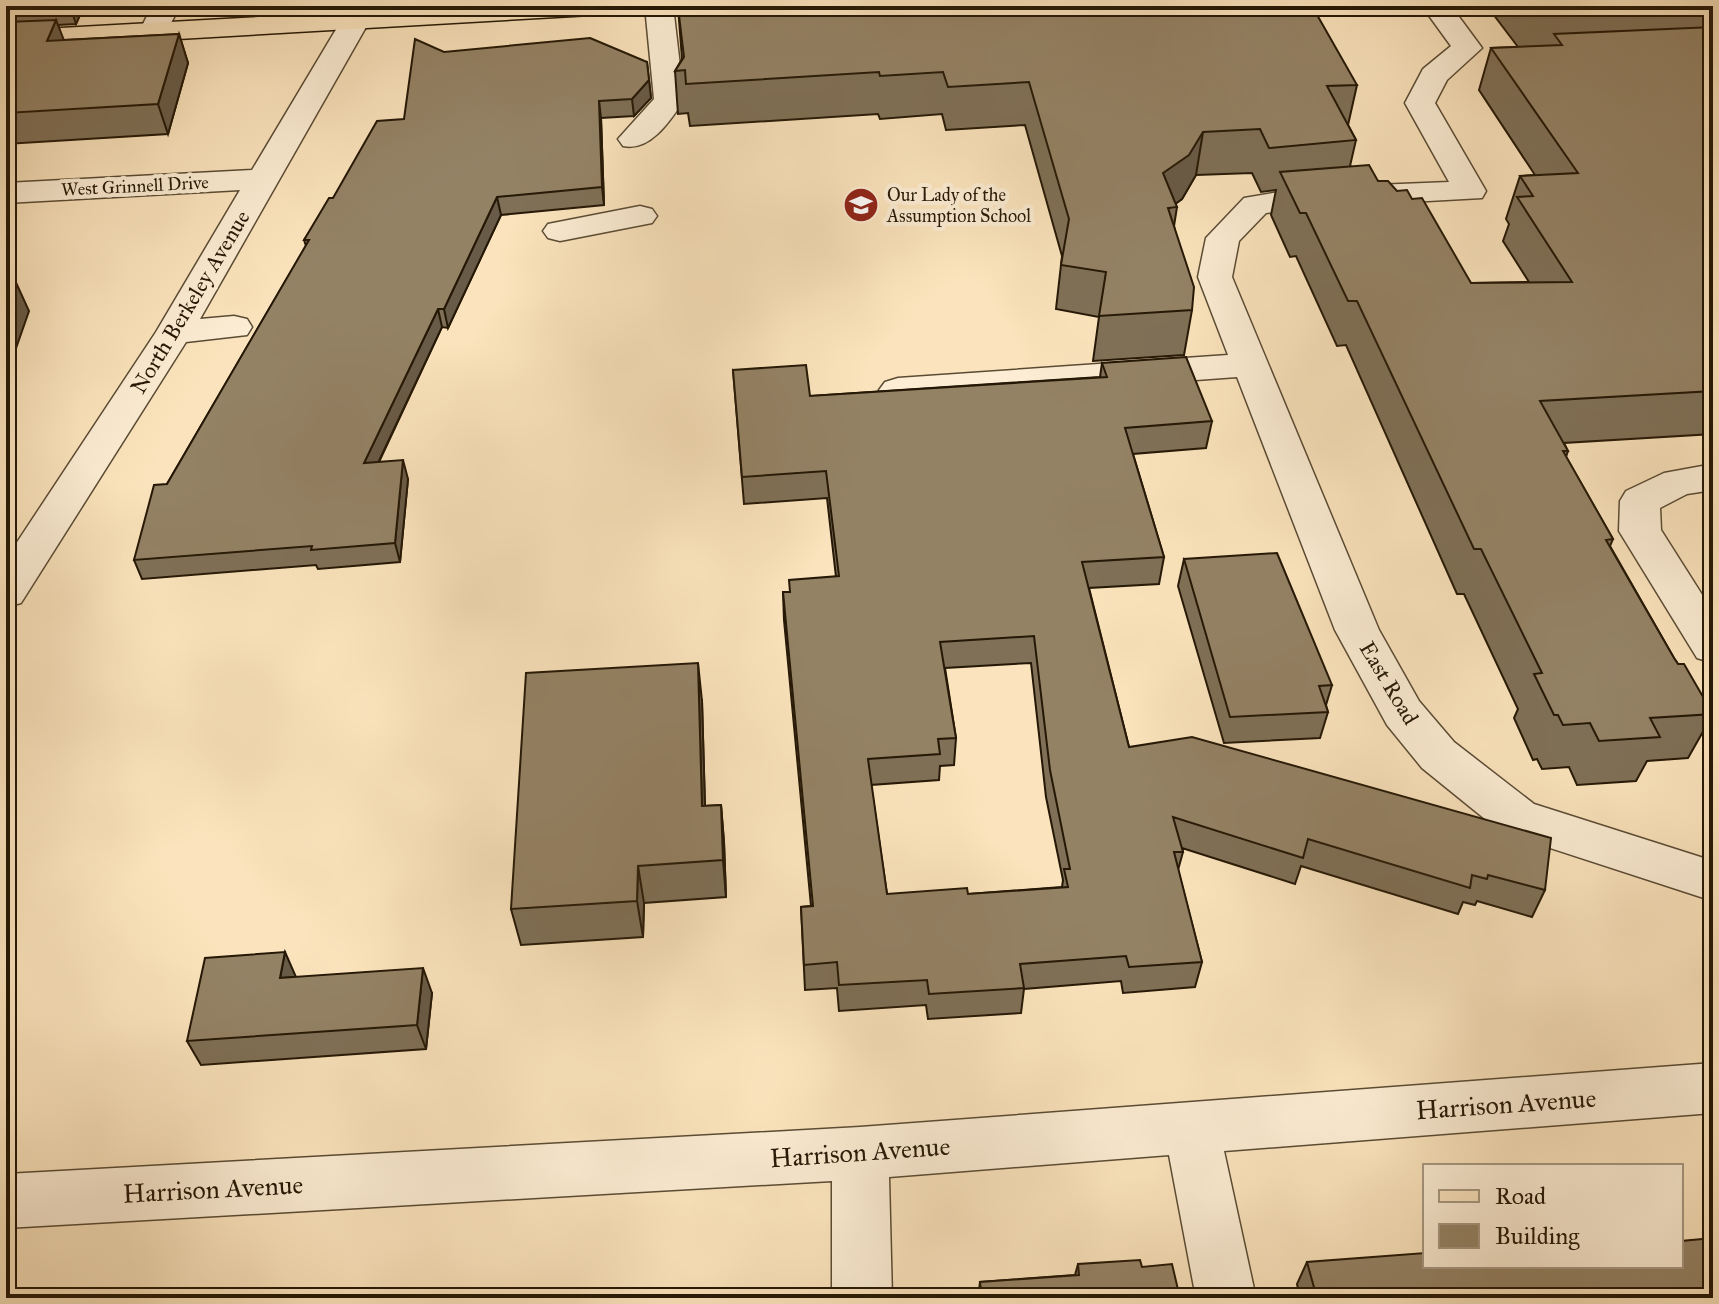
<svg xmlns="http://www.w3.org/2000/svg" width="1719" height="1304" viewBox="0 0 1719 1304" font-family="'IM FELL Great Primer',serif">
<style>
.lines{fill:none;stroke-linecap:round;stroke-linejoin:round}
.minor-casing{stroke:#5a4b34;stroke-width:3}
.major-casing{stroke:#251806;stroke-width:3}
.minor{fill:#fcedd4;fill-rule:evenodd}
.major{fill:#fbe4bd;fill-rule:evenodd}
.wall{fill:#7f7057;stroke:#251806;stroke-width:2;fill-rule:evenodd}
.shaded-wall{fill:#685b47;stroke:#251806;stroke-width:2}
.building{fill:#948265;stroke:#251806;stroke-width:2;fill-rule:evenodd}
.labels{text-anchor:middle;dominant-baseline:central;stroke-width:8;stroke-linejoin:round;paint-order:stroke}
.far-street-label{font-size:18px;fill:#251806;stroke:#fcedd4}
.far-poi-label{font-size:18px;fill:#251806;stroke:#fcedd4;text-anchor:start}
.street-label{font-size:22px;fill:#251806;stroke:#fcedd4}
.near-street-label{font-size:26px;fill:#251806;stroke:#fcedd4}
</style>
<rect width="100%" height="100%" fill="#fbe4bd"/>
<filter id="stains"><feTurbulence type="fractalNoise" baseFrequency=".0025" numOctaves="4"/><feColorMatrix values="0 0 0 0 .2 0 0 0 0 .09 0 0 0 0 .02 0 0 0 .5 -.17"/></filter>
<radialGradient id="worn" r=".72"><stop offset=".6" stop-color="#630" stop-opacity="0"/><stop offset="1" stop-color="#630" stop-opacity=".3"/></radialGradient>
<g class="lines">
<defs>
<path id="minor" d="M152,6H180L163,38H143L139,32Z
M350,6H378L200,319L234,316L247,319L252,327L247,335L186,342L21,603L6,607V559L156,332L240,190L6,203V183L252,170Z
M645,6H673L684,100C670,121 650,152 623,146L618,139L654,99Z
M1422,6H1451L1482,48L1447,80L1435,103L1486,191L1482,198L1302,208L1266,213L1239,241L1232,277L1379,630L1419,701L1454,742L1534,804L1713,861V901L1501,832L1422,768L1387,725L1335,630L1237,377L898,402L885,398L879,390L885,382L898,378L1228,355L1198,277L1206,238L1244,198L1302,188L1449,182L1405,103L1423,69L1451,46Z
M640,206L652,209L657,216L652,223L560,241L548,238L543,231L548,224Z
M1713,464V490L1687,494L1660,508L1661,530L1713,612V663L1697,658L1619,531L1620,501L1626,491L1664,473Z
M1713,1063V1113L1224,1151L1256,1298H1196L1169,1155L889,1177L892,1298H832V1181L6,1228V1174L860,1127Z"/>
<path id="major" d="M457,6H623L619,12L609,14L6,49V31Z"/>
</defs>
<use href="#minor" class="minor-casing"/>
<use href="#major" class="major-casing"/>
<use href="#minor" class="minor"/>
<use href="#major" class="major"/>
</g>
<path class="wall" d="M6,6H84L76,24L58,25L63,40L179,34L188,63L168,134L6,144Z
M1487,6H1713V434L1564,443L1568,451L1566,457L1613,539L1610,546L1674,658L1713,714L1688,758L1647,761L1636,781L1577,785L1569,767L1542,769L1537,759L1533,760L1514,718L1518,709L1464,594H1457L1346,345L1337,346L1296,256L1290,257L1271,215L1276,190L1261,192L1252,173L1196,175L1182,199L1175,204L1177,207L1174,226L1192,310L1184,355L1093,361L1099,317L1056,309L1062,256L1025,125L946,130L942,114L880,119L878,114L690,126L688,113L678,114L675,71L682,59L678,7L1357,85L1348,125L1356,140L1350,166L1412,199L1471,283L1529,282L1503,241L1509,224L1506,219L1520,176L1535,175L1479,90L1491,48L1518,47Z
M444,52L647,62L651,98L634,116L601,118L604,205L501,215L448,328L442,327L379,462L408,479L400,562L318,569L316,565L142,579L134,560L167,484L306,246L304,240L333,198L404,119Z
M1102,363L1212,421L1206,448L1133,454L1164,557L1159,584L1089,588L1129,747L1545,890L1532,917L1477,901L1475,905L1463,902L1458,914L1301,866L1295,884L1182,848L1183,852L1178,870L1202,962L1195,987L1123,993L1121,981L1024,989L1021,1013L928,1019L926,1005L839,1011L837,988L805,990L801,907L811,906L784,620L783,592H790L836,577L827,498L744,504L733,370L810,396L1100,377ZM1031,663L1046,797L1063,880L1062,887L968,894H887L871,785L939,780L940,766L954,765L956,738L945,668Z
M1184,559L1332,685L1326,705L1328,712L1320,738L1224,743L1178,586Z
M702,701L705,806L721,805L724,842L726,897L644,903L643,937L521,945L511,909Z
M296,977L432,993L426,1049L201,1065L187,1041Z
M1713,1234V1298H1285L1287,1294L1299,1293L1297,1284L1307,1262L1425,1266L1709,1239Z
M1078,1264L1142,1267L1180,1298H978L980,1282L1075,1275Z"/>
<path class="shaded-wall" d="M70,6H84L76,24Z
M56,20L67,48L47,41Z
M179,34L188,63L168,134L158,104Z
M649,80L651,98L634,116L632,99Z
M599,101L601,118L604,205L602,187Z
M1203,132L1196,175L1182,199L1157,217L1163,173Z
M497,197L501,215L448,328L444,309Z
M8,265L29,311L6,377V271Z
M438,309L442,327L369,482L364,463Z
M403,460L408,479L400,562L395,543Z
M698,663L702,701L706,843L702,806Z
M721,805L724,842L726,897L723,860Z
M638,866L644,903L643,937L637,901Z
M285,952L296,977L280,978Z
M423,968L432,993L426,1049L417,1025Z"/>
<path class="building" d="M691,6H1312L1357,85L1327,86L1356,140L1269,148L1260,129L1203,132L1189,155L1163,173L1177,207L1168,208L1194,287L1192,310L1099,316L1106,272L1061,265L1069,219L1029,82L948,87L943,72L880,76L879,72L686,84L685,70L675,71L684,57L678,7Z
M1531,6H1681L1603,11L1533,9Z
M56,20L47,41L179,34L158,104L6,113V22Z
M1713,27V391L1540,401L1568,451H1563L1613,539L1606,540L1674,658L1678,664H1684L1713,714L1650,718L1660,737L1599,741L1590,723L1563,725L1558,715H1554L1534,674L1542,673L1481,549H1474L1357,301H1348L1306,213H1300L1280,172L1369,165L1378,181H1388L1397,191L1407,190L1412,199L1422,198L1471,283L1572,282L1517,197L1533,196L1520,176L1578,173L1491,48L1562,45L1554,34Z
M590,38L647,62L649,80L632,99L599,101L602,187L497,197L444,309H438L364,463L403,460L395,543L311,550L312,546L134,560L154,485L167,484L309,240H304L329,198H333L377,121L404,119L415,39L444,52Z
M1186,357L1212,421L1125,428L1164,557L1082,562L1129,747L1192,737L1551,838L1545,890L1488,875L1487,879L1472,875L1470,888L1308,839L1303,858L1173,817L1183,852H1174L1202,962L1129,967L1126,956L1020,964L1024,988L929,994L927,980L839,985L837,962L804,965L801,907L813,906L783,592H790L789,580L839,576L826,471L742,477L733,370L806,365L810,396L1107,377L1102,363ZM1034,636L1050,770L1070,869H1064L1068,887L968,894L967,888L887,894L868,759L940,754L938,739L956,738L940,642Z
M1277,553L1332,685L1319,686L1328,712L1230,717L1184,559Z
M698,663L702,806L721,805L723,860L638,866L637,901L511,909L526,673Z
M285,952L280,978L423,968L417,1025L187,1041L205,958Z
M1713,1238V1298H1288L1287,1294L1315,1291L1307,1262L1425,1253V1266H1681V1241Z
M1140,1260L1142,1267L1172,1264L1180,1298H982L980,1282L1079,1275L1078,1264Z"/>
<defs>
<symbol id="school-disc" viewBox="-11 -11 22 22"><circle r="9.5" fill="#8f2418" stroke="#fcedd4"/><path d="M0-5L7-2L0 1L-7-2ZM-4 1L0 2.5L4 1V4Q0 6-4 4Z" fill="#fff"/></symbol>
</defs>
<g fill-rule="evenodd">
<use href="#school-disc" x="841" y="185" width="40" height="40"/>
</g>
<g class="labels">
<g class="far-street-label">
<text transform="translate(135 186) rotate(-3)">West Grinnell Drive</text>
</g>
<g class="far-poi-label">
<text x="887" y="195">Our Lady of the<tspan x="887" dy="21">Assumption School</tspan></text>
</g>
<g class="street-label">
<text transform="translate(190 302) rotate(-59)">North Berkeley Avenue</text>
<text transform="translate(1389 683) rotate(59)">East Road</text>
</g>
<g class="near-street-label">
<text transform="translate(1506 1104) rotate(-4)">Harrison Avenue</text>
<text transform="translate(860 1152) rotate(-4)">Harrison Avenue</text>
<text transform="translate(213 1189) rotate(-3)">Harrison Avenue</text>
</g>
</g>
<rect width="1719" height="1304" fill="none" stroke="#fbe4bd" stroke-width="32"/>
<rect x="8" y="8" width="1703" height="1288" fill="none" stroke="#251806" stroke-width="4"/>
<rect x="16" y="16" width="1687" height="1272" fill="none" stroke="#251806" stroke-width="2"/>
<rect x="1423" y="1164" width="260" height="104" fill="#fcedd4" stroke="#a69882" stroke-width="2"/>
<rect x="1439" y="1190" width="40" height="12" fill="#fbe4bd" stroke="#a69882" stroke-width="2"/>
<text x="1495" y="1204" font-size="24" fill="#251806">Road</text>
<rect x="1439" y="1224" width="40" height="24" fill="#948265" stroke="#a69882" stroke-width="2"/>
<text x="1495" y="1244" font-size="24" fill="#251806">Building</text>
<rect width="100%" height="100%" filter="url(#stains)"/>
<rect width="100%" height="100%" fill="url(#worn)"/>
</svg>
